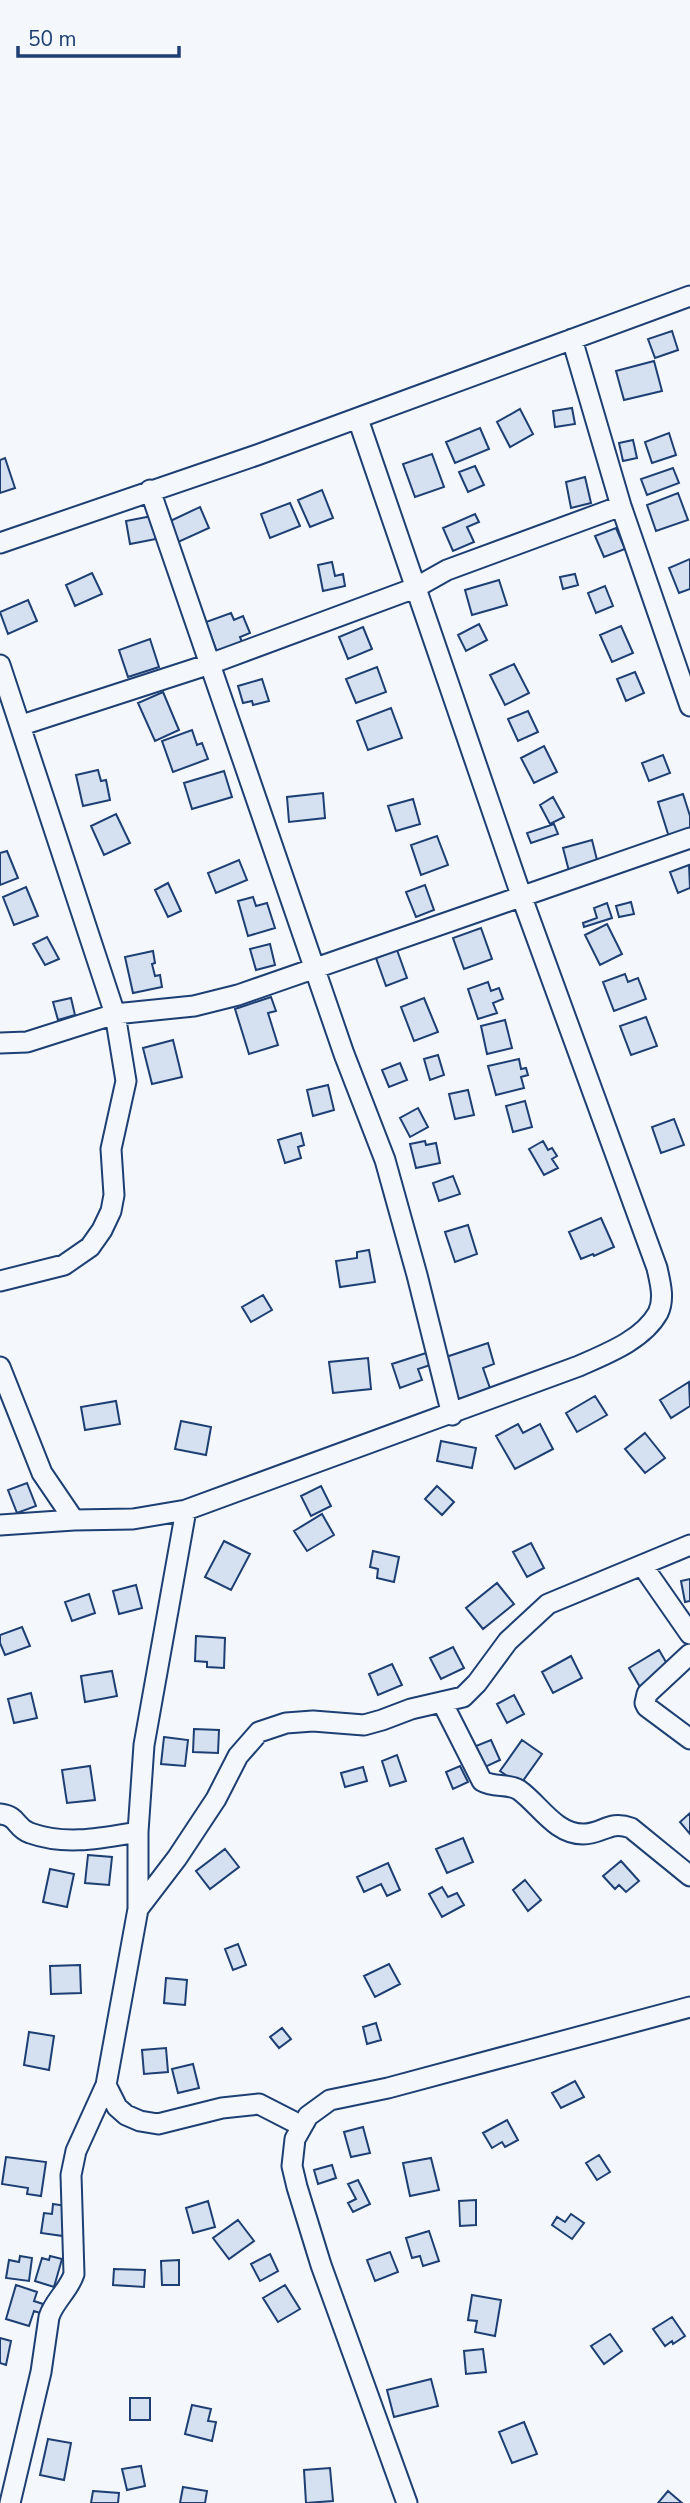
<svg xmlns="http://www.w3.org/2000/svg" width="690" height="2503" viewBox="0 0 690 2503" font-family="'Nunito Sans',sans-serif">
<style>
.building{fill:#d5e0f0;stroke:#1d3f73;stroke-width:2}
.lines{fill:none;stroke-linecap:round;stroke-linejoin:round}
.minor-casing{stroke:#1d3f73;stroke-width:23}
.minor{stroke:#f4f7fb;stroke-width:19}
</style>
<rect width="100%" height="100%" fill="#f4f7fb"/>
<path class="building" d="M672,331L678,350L655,358L648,339Z
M654,361L662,391L624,400L616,371Z
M572,408L575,424L555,427L553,411Z
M520,409L533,434L510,447L497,422Z
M480,428L489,449L455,463L446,442Z
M669,433L676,455L652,463L645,442Z
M633,440L637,458L623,461L619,443Z
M432,454L444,487L415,497L403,464Z
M5,458L15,488L0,493V460Z
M475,466L484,485L468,492L459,472Z
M673,468L679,483L647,495L641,479Z
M585,477L591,503L571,508L566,482Z
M322,490L333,518L310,527L298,500Z
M678,493L688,520L656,531L647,505Z
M290,503L300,526L270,538L261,514Z
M200,507L209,528L176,543L166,523Z
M475,514L479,522L467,527L474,542L453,551L443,528Z
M152,516L156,539L130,544L126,521Z
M616,528L625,549L604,557L595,536Z
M690,559V589L679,593L669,568Z
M332,562L335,576L343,574L345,586L323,591L318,565Z
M92,573L102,594L75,606L66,585Z
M575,574L578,585L563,589L560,577Z
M499,580L507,605L472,615L465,590Z
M605,586L613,606L596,613L588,593Z
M28,600L37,621L8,634L0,612Z
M231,613L234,620L243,616L250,633L240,637L242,642L217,652L206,622Z
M479,624L487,640L466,651L458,635Z
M621,626L633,653L612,662L600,635Z
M363,627L372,649L348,659L339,637Z
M150,639L159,667L128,677L119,650Z
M514,664L529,693L505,705L490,675Z
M377,667L386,692L356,703L346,679Z
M635,672L644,693L626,701L617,679Z
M262,679L269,701L253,705L252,701L243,703L238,686Z
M163,692L179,730L155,741L138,703Z
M391,708L402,738L368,750L357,721Z
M528,711L538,732L518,741L508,719Z
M192,730L197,745L202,743L208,759L173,772L162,741Z
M544,746L557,772L534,783L521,758Z
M663,755L670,773L649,781L642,763Z
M98,770L101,781L106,780L110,800L83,806L76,775Z
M224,771L232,797L192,809L184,783Z
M323,793L325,818L289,822L287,797Z
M683,794L690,816V830L669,837L658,802Z
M553,797L564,817L550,824L540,805Z
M413,799L420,824L396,831L388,806Z
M116,814L130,843L104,855L91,826Z
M554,824L558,834L531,843L527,833Z
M437,836L448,865L421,875L411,845Z
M592,840L598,864L569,871L563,848Z
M7,851L18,878L0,885V853Z
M239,860L247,880L216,893L208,873Z
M689,865L690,888L678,893L670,872Z
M168,883L181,911L168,917L155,890Z
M425,885L434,910L416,917L406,892Z
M26,887L38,916L14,925L3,897Z
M253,897L256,906L267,903L275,928L248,936L238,901Z
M631,902L634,914L619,917L616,906Z
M607,903L612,918L584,927L583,923L597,918L594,908Z
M607,924L622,954L600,965L585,935Z
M481,928L492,959L464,969L453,938Z
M47,937L59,959L45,965L33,944Z
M270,944L275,965L256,970L250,949Z
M397,950L407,978L386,986L376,958Z
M153,951L155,963L152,964L155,976L160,975L162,987L133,993L125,957Z
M625,974L628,982L638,978L646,999L614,1011L603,982Z
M488,982L491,991L499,988L503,999L493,1003L497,1013L478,1019L468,989Z
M271,997L276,1011L268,1013L278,1045L249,1054L235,1009Z
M71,998L75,1015L58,1020L53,1002Z
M424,998L438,1032L414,1041L401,1007Z
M646,1017L657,1046L631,1055L620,1026Z
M505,1020L512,1048L487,1054L481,1026Z
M173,1040L182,1077L152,1084L143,1048Z
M438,1055L444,1075L430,1080L424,1059Z
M519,1059L521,1069L526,1068L528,1075L521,1077L524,1088L496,1095L488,1066Z
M400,1063L407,1080L389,1087L382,1070Z
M328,1085L334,1110L313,1116L307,1090Z
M468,1090L474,1115L455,1119L449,1094Z
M525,1101L532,1127L513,1132L506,1106Z
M418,1108L428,1127L410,1137L400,1118Z
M674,1119L684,1145L661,1153L652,1127Z
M301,1133L304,1145L298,1147L301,1158L285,1163L278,1140Z
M425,1141L426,1145L436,1143L440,1163L416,1168L410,1144Z
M543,1141L548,1150L552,1148L557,1156L552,1159L558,1168L544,1175L529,1149Z
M453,1176L460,1194L439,1201L433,1183Z
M601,1218L614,1247L594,1256L593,1254L581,1259L569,1232Z
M468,1225L477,1254L455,1262L445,1232Z
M369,1250L375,1282L340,1287L336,1261L357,1258V1252Z
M263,1295L272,1310L251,1322L242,1307Z
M488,1343L494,1364L483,1368L491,1391L458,1402L443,1358Z
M426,1353L430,1365L418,1369L422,1380L400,1388L392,1364Z
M368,1358L371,1389L333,1393L329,1362Z
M689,1382L690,1406L671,1418L660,1400Z
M595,1396L607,1415L577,1432L566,1413Z
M116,1401L120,1424L85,1430L81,1407Z
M181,1421L211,1427L206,1455L175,1449Z
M518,1424L523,1433L540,1424L553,1449L515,1469L496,1436Z
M645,1433L665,1458L645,1473L625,1449Z
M441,1441L476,1448L472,1468L437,1461Z
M27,1483L36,1506L17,1513L8,1490Z
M321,1486L331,1506L311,1516L301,1496Z
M437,1486L454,1502L442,1515L425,1499Z
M322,1514L334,1535L307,1551L294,1531Z
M224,1541L250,1554L231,1590L205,1577Z
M531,1543L544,1568L527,1577L513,1552Z
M373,1551L399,1557L394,1582L377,1578L378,1569L370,1567Z
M690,1579V1601L685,1602L681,1581Z
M497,1583L514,1604L483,1629L466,1608Z
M136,1585L142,1608L119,1614L113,1591Z
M89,1594L95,1613L72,1621L65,1602Z
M22,1627L30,1646L5,1655L0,1643V1635Z
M196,1636L225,1638L224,1668L207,1667V1662L195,1661Z
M453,1647L464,1668L441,1679L430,1658Z
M659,1650L670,1669L640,1687L629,1668Z
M571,1656L582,1678L553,1693L542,1672Z
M392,1664L402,1685L378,1695L369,1674Z
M112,1671L117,1696L85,1702L81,1676Z
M31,1693L37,1718L14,1723L8,1699Z
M514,1695L524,1714L507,1723L497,1704Z
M194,1729L219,1730L218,1753L193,1752Z
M164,1737L188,1740L185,1766L161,1764Z
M491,1740L500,1760L485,1767L476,1746Z
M522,1740L542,1754L520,1785L500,1771Z
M397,1755L406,1781L390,1786L382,1761Z
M90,1766L95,1800L67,1803L62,1770Z
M460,1766L468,1782L453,1789L446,1772Z
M363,1767L367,1781L345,1787L341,1773Z
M690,1813V1834L680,1822Z
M463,1838L473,1862L447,1873L436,1849Z
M225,1849L239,1867L210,1889L196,1871Z
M88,1855L112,1857L109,1885L85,1883Z
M621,1861L639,1881L626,1892L619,1885L615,1889L603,1876Z
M388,1863L400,1890L387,1896L381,1884L364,1892L357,1877Z
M50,1869L74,1874L67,1907L43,1902Z
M525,1880L541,1900L528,1911L513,1890Z
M442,1887L448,1897L457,1893L464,1905L442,1917L429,1894Z
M238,1944L246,1965L233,1970L225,1949Z
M389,1964L400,1984L375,1997L364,1976Z
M80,1965L81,1993L51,1994L50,1966Z
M166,1978L187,1980L185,2005L164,2003Z
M376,2023L381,2040L367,2044L363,2027Z
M282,2028L291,2039L279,2048L270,2037Z
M29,2032L54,2036L49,2070L24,2065Z
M166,2048L168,2072L144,2074L142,2050Z
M193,2064L199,2088L178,2093L172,2069Z
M575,2081L584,2097L561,2108L552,2093Z
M507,2120L518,2140L505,2147L502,2142L492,2148L483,2133Z
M363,2127L370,2153L351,2157L344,2132Z
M599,2155L610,2172L597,2180L586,2163Z
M6,2157L46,2162L41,2196L27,2194L28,2188L2,2184Z
M431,2158L439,2190L410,2196L403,2163Z
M332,2165L336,2178L318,2184L314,2170Z
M358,2180L370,2204L353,2212L348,2203L356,2199L348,2184Z
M476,2200V2225L460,2226L459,2201Z
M208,2201L215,2227L193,2233L186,2208Z
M53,2204L67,2206L63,2236L41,2233L44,2213L52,2214Z
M571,2214L584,2223L572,2239L552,2225L557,2217L565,2222Z
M238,2220L254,2241L229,2259L213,2238Z
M429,2231L439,2261L423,2266L420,2256L412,2258L406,2238Z
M390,2252L398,2272L375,2281L367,2260Z
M270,2254L278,2271L260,2281L251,2264Z
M20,2256L32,2258L29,2281L6,2278L9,2260L19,2262Z
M50,2256L62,2259L54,2287L35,2281L42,2258L49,2260Z
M179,2260V2285H162L161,2261Z
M114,2269L145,2270L144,2287L113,2285Z
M16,2285L37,2292L34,2301L43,2304L40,2313L34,2311L29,2326L6,2319Z
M285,2285L300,2309L278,2322L263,2298Z
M472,2295L501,2300L495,2336L475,2332L477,2321L468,2320Z
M672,2317L685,2336L673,2344L672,2341L665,2346L653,2329Z
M610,2334L622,2351L604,2364L591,2346Z
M0,2338L11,2341L6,2365L0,2363Z
M483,2349L486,2372L466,2374L464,2351Z
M431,2379L438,2406L394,2417L387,2390Z
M130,2398H150V2420H130Z
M192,2405L211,2409L208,2421L216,2422L212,2441L185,2434Z
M524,2422L537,2454L512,2463L499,2432Z
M48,2439L71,2443L64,2480L40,2475Z
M141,2466L145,2486L127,2490L122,2469Z
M330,2468L333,2501L306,2503L304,2470Z
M183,2487L207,2491L205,2503H180Z
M93,2491L119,2493L118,2503H91Z
M668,2491L682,2503H658Z"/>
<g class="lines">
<defs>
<path id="minor" d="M572,339L621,506L690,706
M150,490L344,1054L385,1160L417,1275L452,1415
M0,543L257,455L690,296
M0,665L115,1014L126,1081L111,1149L114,1195L111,1211L102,1230L90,1247L64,1265L0,1281
M22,725L210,664L415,588L447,570L621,506
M0,1043L27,1042L115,1014L194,1006L238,995L690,838
M0,1367L42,1473L74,1520
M0,1525L74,1520L133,1519L186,1510L579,1366C606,1354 643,1340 658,1313C665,1299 660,1282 657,1268L521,895L358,419
M642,1565L690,1634
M690,1654L647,1694L645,1703L647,1707L690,1739
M442,1702L482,1781C494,1788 508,1783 519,1790C539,1804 555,1834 583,1834C603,1834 609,1820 631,1828L690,1876
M0,1814C19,1816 15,1828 30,1833C66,1846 102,1838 138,1832
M138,1909L177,1858L216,1799L238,1756L259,1732L286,1723L313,1721L364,1725L382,1720L411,1709L463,1697L477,1683L508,1641L548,1604L690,1545
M106,2085L117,2107L126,2115L140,2121L158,2124L222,2108L259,2104L302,2126
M10,2503L41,2372L49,2317C54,2301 69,2290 74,2274L71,2175L76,2151L106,2085L138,1909V1832L144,1745L186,1510
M407,2503L321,2265L297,2187L292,2166L295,2139L308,2116L330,2100L388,2088L690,2007"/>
</defs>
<use href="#minor" class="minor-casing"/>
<use href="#minor" class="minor"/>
</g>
<path d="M18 46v10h161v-10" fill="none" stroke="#1d3f73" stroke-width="3.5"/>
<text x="28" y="46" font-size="21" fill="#1d3f73" stroke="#f4f7fb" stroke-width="5" paint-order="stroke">50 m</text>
</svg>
